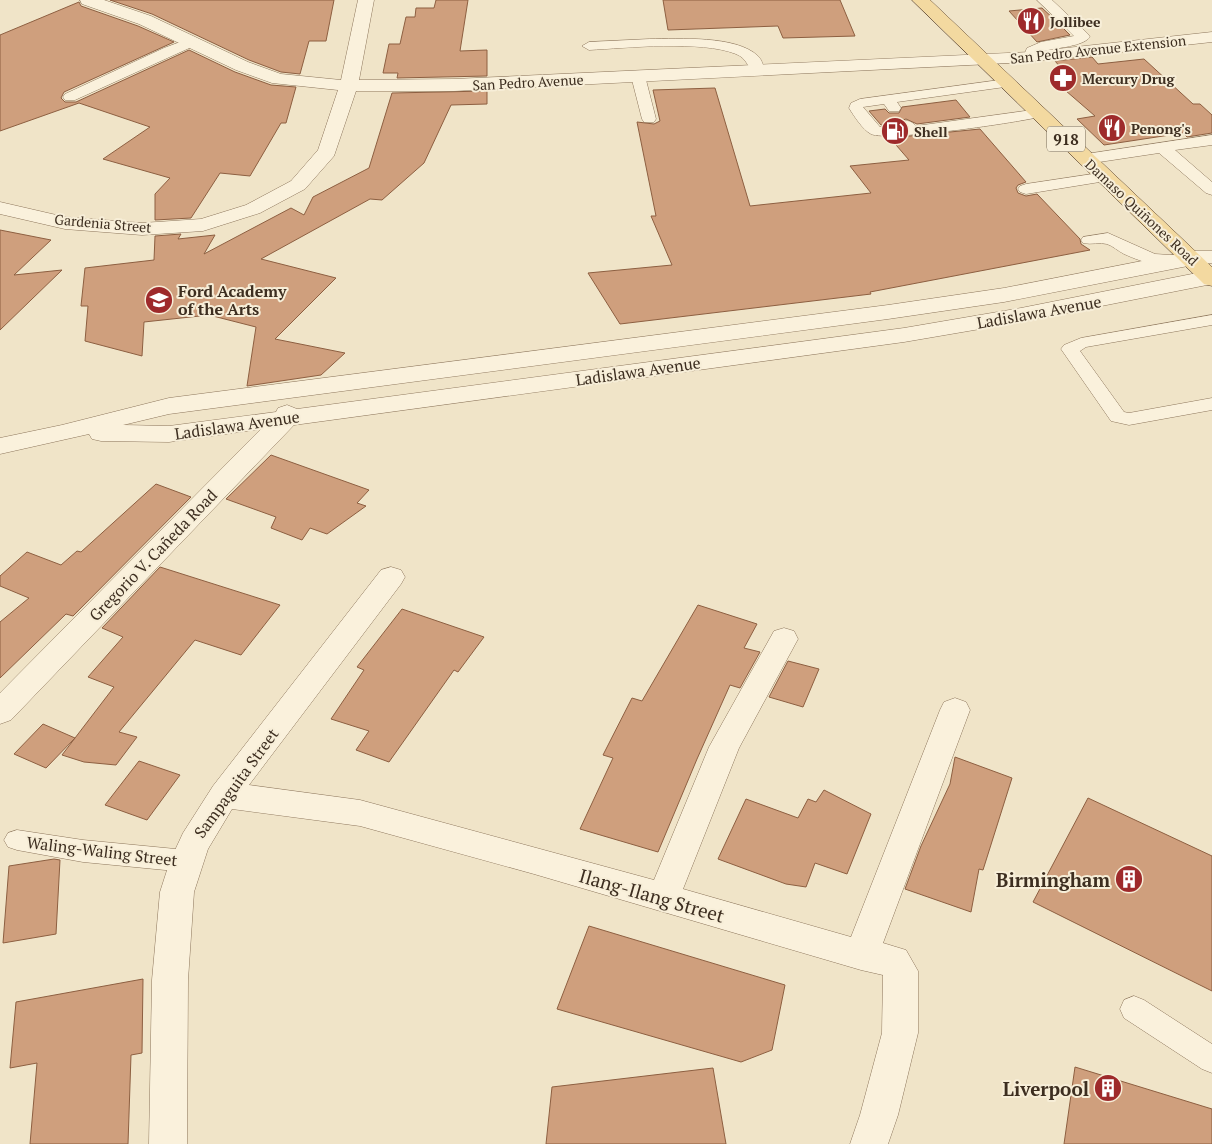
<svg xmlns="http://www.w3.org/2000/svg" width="1212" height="1144" viewBox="0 0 1212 1144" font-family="'PT Serif',serif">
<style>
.building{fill:#cf9f7d;stroke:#8d5f41}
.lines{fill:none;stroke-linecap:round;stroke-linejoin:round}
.service-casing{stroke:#8d765c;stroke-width:1}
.minor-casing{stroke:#8d765c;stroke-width:1}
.primary-casing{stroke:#5b4430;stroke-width:1}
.service{fill:#faf1dc;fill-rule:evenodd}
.minor{fill:#faf1dc;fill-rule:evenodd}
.primary{fill:#f3d9a0;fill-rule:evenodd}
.labels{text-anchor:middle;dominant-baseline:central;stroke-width:4;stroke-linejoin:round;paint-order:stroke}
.far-poi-label{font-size:14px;font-weight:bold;fill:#3d2e20;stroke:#f7eed8;text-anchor:start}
.far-street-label{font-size:14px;fill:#3d2e20;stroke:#f7eed8}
.shield{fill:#f7eed8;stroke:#756857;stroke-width:1}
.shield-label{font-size:15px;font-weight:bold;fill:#3d2e20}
.poi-label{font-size:16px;font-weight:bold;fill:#3d2e20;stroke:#f7eed8;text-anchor:start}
.street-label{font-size:16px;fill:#3d2e20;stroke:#f7eed8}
.near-poi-label{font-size:19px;font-weight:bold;fill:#3d2e20;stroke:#f7eed8;text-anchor:end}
.near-street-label{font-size:19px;fill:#3d2e20;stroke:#f7eed8}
</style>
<rect width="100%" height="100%" fill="#f0e4c8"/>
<path class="building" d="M110,0H334L326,41H309L300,74L281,72L249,60L152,14Z
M436,0H468L460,51L487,50V76L397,78L398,73H383L389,44H400L406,17H415L416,8H434Z
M663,0H840L855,36L783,38L778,26L668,30Z
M79,2L81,6L138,26L174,42L64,92L61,98L65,102H76L189,50L235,72L271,85L296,87L286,123H281L250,176L220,173L191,218L155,220V194L170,178L103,159L150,127L79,103L0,131V35Z
M1042,8L1054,19L1070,35L1037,42L1009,11Z
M1092,57L1098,64L1144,59L1193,104H1200L1212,115V133L1187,137L1183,133L1104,145L1077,119L1095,116L1051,78L1061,68L1055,61Z
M715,88L750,206L871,193L850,166L909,160L890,138L980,129L1026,182L1018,185L1016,188L1018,193L1026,196L1037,194L1080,239L1081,244L1090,250L870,292L871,294L620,324L588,273L672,265L651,216H656L637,122L654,124L660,121L653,90Z
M487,91V104L451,105L424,163L382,200L370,199L261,259L336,278L275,339L345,353L321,375L247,386L256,327L209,315L144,322L142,356L85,341L88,306H81L85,268L154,260L155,236L181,234L178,239L215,235L204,254L291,208L304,215L313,197L369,168L392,93Z
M956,100L970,117L917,124L906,119L900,121L898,125H881L869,111L885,109L889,113H899L902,107Z
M0,230L51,240L14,275L62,270L0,330Z
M271,455L369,490L357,503L366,506L327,534L310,528L302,540L271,528L276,517L226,499Z
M156,484L191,497L73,616L66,614L0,678V622L29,598L0,586V576L27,552L61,565L77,551L81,552Z
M160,567L280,605L241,655L195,640L119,732L137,737L116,765L84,762L62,755L114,687L88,677L123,637L102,628Z
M698,605L757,624L744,648L760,652L740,688L730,685L697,759L658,852L580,829L613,758L603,755L632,698L642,701Z
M402,609L484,637L458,672L454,670L389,762L356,750L369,731L331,719L364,670L357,667Z
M788,661L819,669L803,707L769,697Z
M43,724L75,738L46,768L14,754Z
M955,757L1012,778L983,870L979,869L971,912L905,889L921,846L950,784Z
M139,761L180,775L147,820L105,805Z
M824,790L871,814L847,874L815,863L806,887L786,884L718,859L746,799L798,818L808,799L816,802Z
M1088,798L1212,856V991L1033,902Z
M54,859L60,860L56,934L3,943L9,866Z
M589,926L785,985L772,1050L741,1062L557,1009Z
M143,979L142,1053L131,1055L128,1144H30L37,1063L10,1068L16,1002Z
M1075,1067L1212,1109V1144H1064Z
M713,1068L726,1144H546L552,1087Z"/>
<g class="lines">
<defs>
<path id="service" d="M1037,0H1052L1088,34L1090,37C1081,48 1052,47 1038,53L1035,60H1025L1023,57L1027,48L1041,42L1074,36Z
M191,38L196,39L198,42L196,45L75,100H65L63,97L65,94L164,48Z
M650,39C679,39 736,35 758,56C762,60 763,65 765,70L758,74L753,73C747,65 746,58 736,54C701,40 627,48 589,50L582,46L589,42Z
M638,72L643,73L645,76L656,119L654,122H644L642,119L631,76L633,73Z
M1007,79L1012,80L1014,83L1012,86L897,102L901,108L899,111H889L884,104L863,107L880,127H901L900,125L902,122C908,120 911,121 916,126L1039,109L1044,110L1046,113L1044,116C1021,122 887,142 871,134C863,130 854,116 849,108L851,103L860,99Z
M1212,135V145L1175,150L1212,182V195L1206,193L1159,153L1086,164L1081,162L1078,159L1081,156L1086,154Z
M1106,172L1112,174L1114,177L1112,180L1026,194L1020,192L1018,189L1020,186L1026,184Z
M1108,233L1155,254L1186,256L1188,260L1186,264C1164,269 1144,263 1124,254C1118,251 1113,246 1107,244C1100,242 1091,245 1083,243L1081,240L1083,237Z
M1212,315V325L1086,347L1080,351L1124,412L1129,413L1212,398V410L1129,425L1111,421L1061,349L1064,345L1081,338Z
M17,830L83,840L186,850L195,853L199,861L195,869L186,872L83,862L17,850L8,847L4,840L8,833Z
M1134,996L1144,1000L1212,1044V1073L1202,1069L1124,1018L1120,1009L1124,1000Z"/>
<path id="minor" d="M80,0H104L151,16L248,62L281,74L341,80L358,0H374L359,80L454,79L1030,52L1212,32V42L1030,62L454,91H356L334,156L305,189L260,213L203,231L142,235L65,229L0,214V202L65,217L142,223L201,219L246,205L291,181L318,150L338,90L272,83L236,70L139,24L82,4Z
M1193,251H1212V263L1193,265L1004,302L888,319L169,414L123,425L169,426L276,412L278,408L287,405L297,409L904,328L1021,308L1212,270V284L1021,322L904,342L294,425L11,720L0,724V693L261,429L169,442L101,441L92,439L89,434L0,454V438L62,425L169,398L888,305L1004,288Z
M391,567L401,570L405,577L401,584L249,785L360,800L654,880L709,747L774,631L784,628L794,631L798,639L739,748L683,889L851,937L940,710L944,702L955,698L966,702L970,710L883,943L906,950L918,971V1033L898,1115L888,1144H850L860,1115L882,1033L883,975L861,970L534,874L360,826L232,809L208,849L194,892L188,980L187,1144H149L152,980L160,892L170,861L183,833L213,786L381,570Z"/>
<path id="primary" d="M912,0H930L1212,267V286L1204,284Z"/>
</defs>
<use href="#service" class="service-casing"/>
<use href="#minor" class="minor-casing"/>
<use href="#primary" class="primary-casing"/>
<use href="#service" class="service"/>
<use href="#minor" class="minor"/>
<use href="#primary" class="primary"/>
</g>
<defs>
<symbol id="restaurant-disc" viewBox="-11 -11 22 22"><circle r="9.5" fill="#9e2a2b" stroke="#f7eed8"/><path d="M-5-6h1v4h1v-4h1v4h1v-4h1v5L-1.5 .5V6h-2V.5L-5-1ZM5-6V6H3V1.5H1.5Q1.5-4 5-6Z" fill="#fff"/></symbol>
<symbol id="pharmacy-disc" viewBox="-11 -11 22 22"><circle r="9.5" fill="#9e2a2b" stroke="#f7eed8"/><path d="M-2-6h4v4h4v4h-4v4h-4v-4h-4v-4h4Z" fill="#fff"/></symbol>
<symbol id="fuel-disc" viewBox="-11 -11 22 22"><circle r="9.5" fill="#9e2a2b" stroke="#f7eed8"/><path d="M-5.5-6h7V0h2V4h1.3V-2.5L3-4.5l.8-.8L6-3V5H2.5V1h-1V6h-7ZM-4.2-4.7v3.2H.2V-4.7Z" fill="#fff"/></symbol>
<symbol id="school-disc" viewBox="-11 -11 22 22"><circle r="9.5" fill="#9e2a2b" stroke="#f7eed8"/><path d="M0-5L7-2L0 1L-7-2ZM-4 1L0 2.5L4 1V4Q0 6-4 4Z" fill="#fff"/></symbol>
<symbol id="building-disc" viewBox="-11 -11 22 22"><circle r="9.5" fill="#9e2a2b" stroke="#f7eed8"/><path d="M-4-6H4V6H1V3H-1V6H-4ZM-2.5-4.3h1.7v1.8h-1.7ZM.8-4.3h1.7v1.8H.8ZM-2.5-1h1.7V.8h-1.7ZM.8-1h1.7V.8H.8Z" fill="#fff"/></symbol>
</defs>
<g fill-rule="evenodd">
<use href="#restaurant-disc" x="1015" y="5" width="32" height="32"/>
<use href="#pharmacy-disc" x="1047" y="62" width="32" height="32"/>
<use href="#restaurant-disc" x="1096" y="112" width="32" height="32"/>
<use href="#fuel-disc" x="879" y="115" width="32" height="32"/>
<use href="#school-disc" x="143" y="284" width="32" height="32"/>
<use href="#building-disc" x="1113" y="863" width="32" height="32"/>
<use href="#building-disc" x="1092" y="1072" width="32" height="32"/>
</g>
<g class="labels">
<g class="far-poi-label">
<text x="1050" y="21">Jollibee</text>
<text x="1082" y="78">Mercury Drug</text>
<text x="1131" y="128">Penong's</text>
<text x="914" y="131">Shell</text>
</g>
<g class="far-street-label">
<text transform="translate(1098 49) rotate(-6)">San Pedro Avenue Extension</text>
<text transform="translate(528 82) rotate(-3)">San Pedro Avenue</text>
<text transform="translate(1142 212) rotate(43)">Damaso Quiñones Road</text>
<text transform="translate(103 223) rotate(5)">Gardenia Street</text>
</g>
<rect class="shield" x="1047" y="126.5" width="38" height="25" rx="4"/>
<g class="shield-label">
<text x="1066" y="139">918</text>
</g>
<g class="poi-label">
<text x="178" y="291">Ford Academy<tspan x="178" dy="18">of the Arts</tspan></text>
</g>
<g class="street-label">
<text transform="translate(1039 312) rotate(-10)">Ladislawa Avenue</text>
<text transform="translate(638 371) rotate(-8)">Ladislawa Avenue</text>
<text transform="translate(237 425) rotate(-8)">Ladislawa Avenue</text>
<text transform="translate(153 555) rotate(-46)">Gregorio V. Cañeda Road</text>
<text transform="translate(236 783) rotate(-54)">Sampaguita Street</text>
<text transform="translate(102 851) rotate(7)">Waling-Waling Street</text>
</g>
<g class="near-poi-label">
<text x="1110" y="879">Birmingham</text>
<text x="1089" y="1088">Liverpool</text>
</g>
<g class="near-street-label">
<text transform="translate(652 895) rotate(16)">Ilang-Ilang Street</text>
</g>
</g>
</svg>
